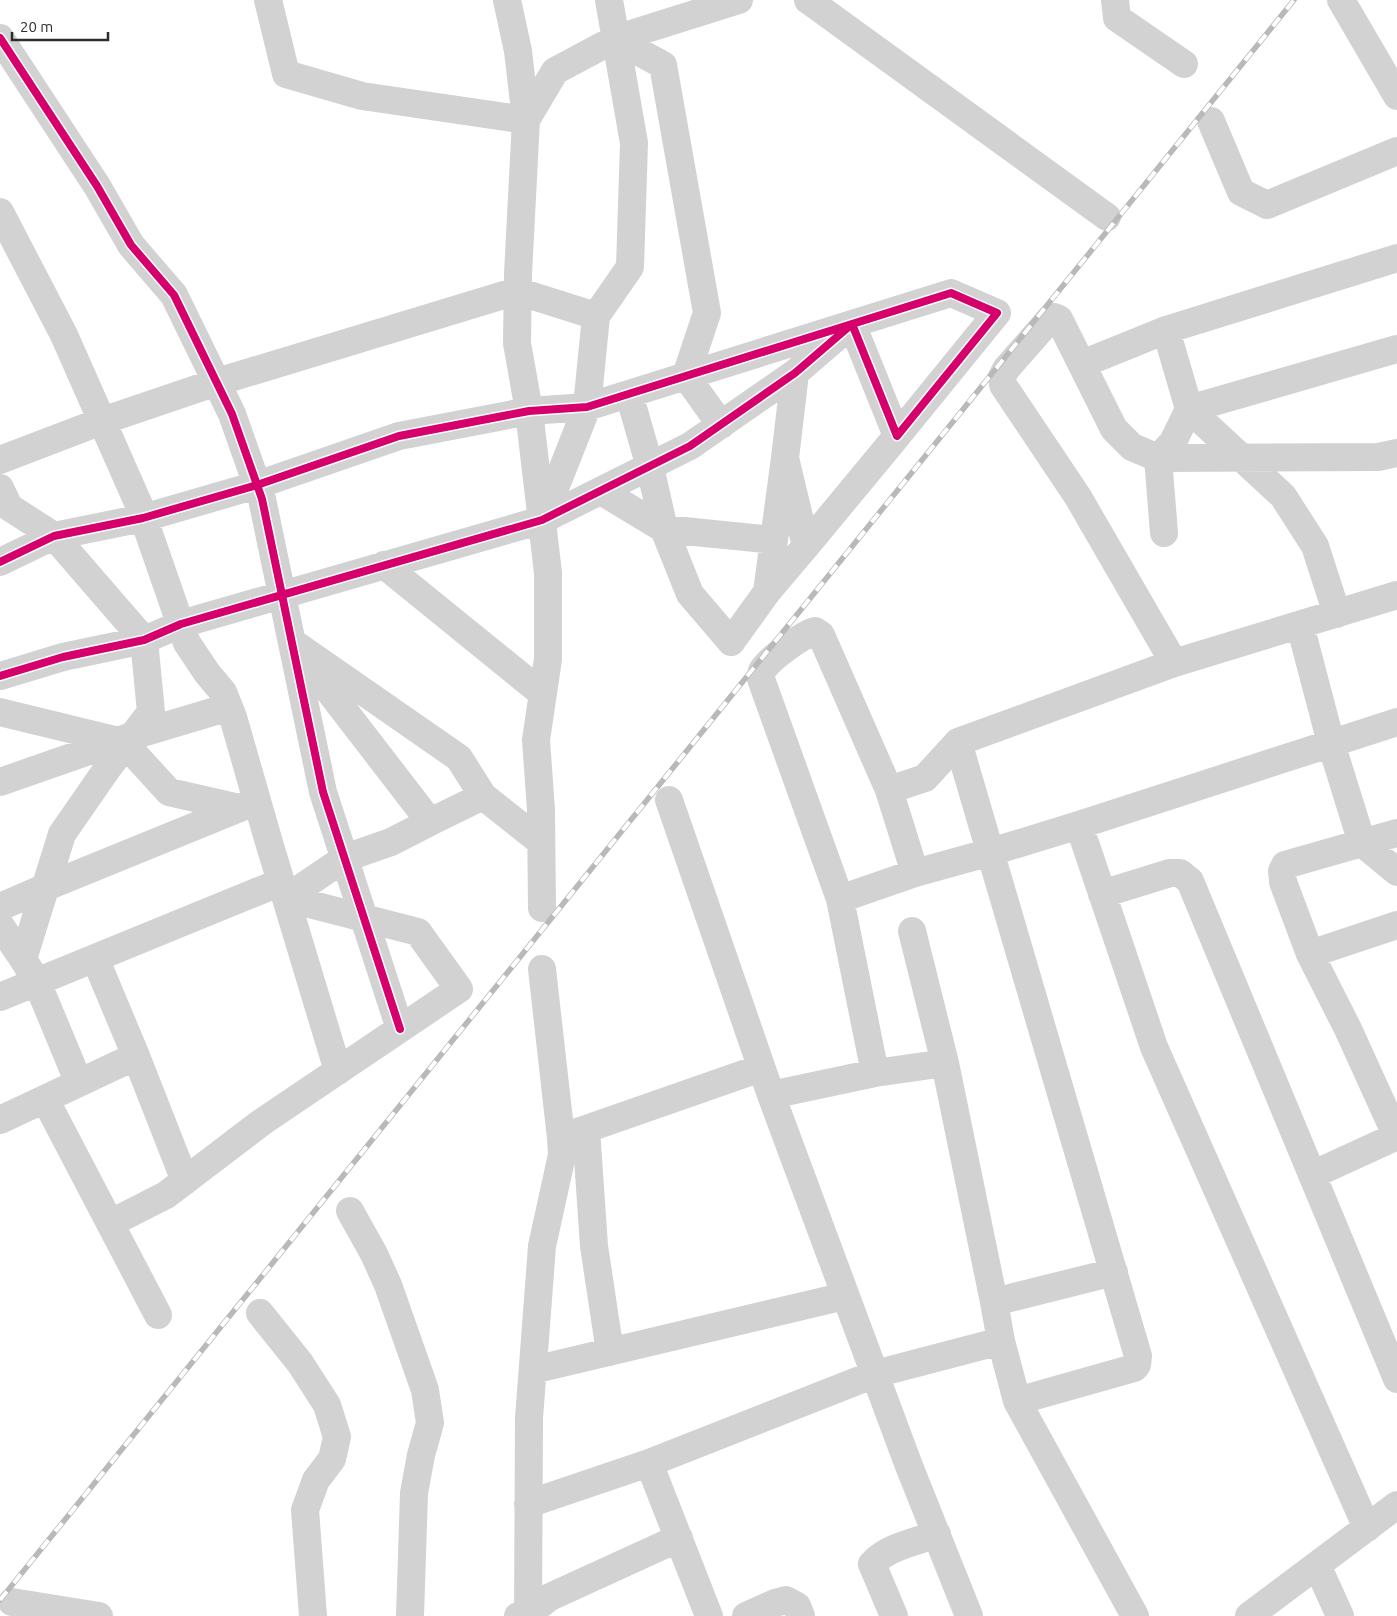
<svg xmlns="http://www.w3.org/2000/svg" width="1397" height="1616" viewBox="0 0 1397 1616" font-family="Ubuntu,sans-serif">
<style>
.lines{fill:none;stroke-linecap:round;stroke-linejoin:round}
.street{stroke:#d2d2d2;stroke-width:28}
.rail-casing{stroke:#b9b9b9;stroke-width:5.5}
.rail{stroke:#fff;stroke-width:4;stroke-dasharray:11;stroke-linecap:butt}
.cycleway-casing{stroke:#fff;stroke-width:11}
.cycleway{stroke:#d6006c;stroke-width:8}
</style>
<rect width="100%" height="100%" fill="#fff"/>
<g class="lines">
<path class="street" d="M268,0L286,74L362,96L526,120L555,71L615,39L739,0
M507,0L518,51L526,120L518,274L517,343L529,411L548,573V659L536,740L541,810L542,908
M808,0L1107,217
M1115,0L1117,18L1184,64
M1341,0L1397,96
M0,38L97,186L131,245L174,295L232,414L262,499L323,792L400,1029
M615,39L663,65L707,313L686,376L721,425
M1211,121L1241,192L1267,205L1397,151
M0,212L64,335L139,505L187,643L207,673L223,692L233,717L268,839L338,1071
M1166,330L1189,409L1283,496L1315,546L1337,614
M1082,364L1166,330L1397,258
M629,394L650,467L664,529L774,540
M785,458L767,592L806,546L785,458L795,373
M0,460L102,421L217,382L517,291L596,316
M0,488L9,507L54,536L144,640L151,712L107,769L62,834L23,959L37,982L79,1083
M601,491L664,529L690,594L731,642L767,592
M544,516L587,407L596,316L630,267L634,143L609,0
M1164,533L1158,458L1173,442L1189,409L1397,349
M806,546L897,436
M0,562L54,536L143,518L257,485L399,436L529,411L587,407L951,293L997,313L897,436L852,324L795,373L690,446L542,520L181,624L144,640L63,657L0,676
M384,565L543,694
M1300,625L1331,743L1362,843L1397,872
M292,642L459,758L483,796L541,842
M306,661L430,822L483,796
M1174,663L1078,497L1003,385L1002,377L1006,369L1050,319L1054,317L1059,319L1114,429L1132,447L1158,458L1378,457L1397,453
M0,712L119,741L126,745L169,792L239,808
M958,742L1138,1356L1137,1365L1134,1368L1017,1401
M0,782L132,736L229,707
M889,790L925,778L958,742L1174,663L1397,595
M669,800L771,1095L909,1466L969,1616
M1079,825L1154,1047L1367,1528
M1397,833L1285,865L1282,871L1283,882L1310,954L1348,1029L1397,1137
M1102,894L1170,873H1180L1190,881L1397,1379
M840,899L915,873L991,852L1079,825L1397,722
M0,907L46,887L257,801
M0,925L23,959
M912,931L945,1063L994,1302L1001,1341L1017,1401L1135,1616
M1310,954L1397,925
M95,958L136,1056L185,1181
M0,997L281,882
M875,1073L840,899L761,679C761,675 761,671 764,668C772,657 802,635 815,631L821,635L889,790L915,873
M771,1095L875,1073L945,1063
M45,1099L158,1315
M0,1120L136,1056
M586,1129L594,1246L610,1352
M569,1135L761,1068
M1312,1175L1397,1136
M350,1211L374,1254L388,1285L425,1390L430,1423L421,1455L414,1493L410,1616
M111,1223L166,1195L262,1122L459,989L418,932L286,898L345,858L391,842L430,822
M994,1302L1114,1272
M260,1313L300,1363L327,1405L337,1437L332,1459L316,1480L305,1510L313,1616
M533,1370L845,1296
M649,1463L709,1616
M528,1504L649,1463L875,1374L1001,1341
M1317,1565L1340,1616
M12,1602L99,1616
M518,1616L528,1614L550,1597L679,1538
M528,1616L529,1418L542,1246L562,1155L561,1138L542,969
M746,1616L775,1603L786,1600L797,1606L801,1616
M894,1616L872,1564C887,1547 915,1542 937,1534
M1249,1616L1397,1505"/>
<defs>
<path id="rail" d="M0,1600L1294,0"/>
</defs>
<use href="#rail" class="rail-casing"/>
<use href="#rail" class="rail"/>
<defs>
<path id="cycleway" d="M0,38L97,186L131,245L174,295L232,414L262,499L323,792L400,1029
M0,562L54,536L143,518L257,485L399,436L529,411L587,407L951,293L997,313L897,436L852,324L795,373L690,446L542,520L181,624L144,640L63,657L0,676"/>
</defs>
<use href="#cycleway" class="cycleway-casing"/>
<use href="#cycleway" class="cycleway"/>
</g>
<path d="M12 32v8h96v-8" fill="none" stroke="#2d2d2d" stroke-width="2.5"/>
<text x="20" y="32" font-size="15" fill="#2d2d2d" stroke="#ffffff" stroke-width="4" paint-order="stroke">20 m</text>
</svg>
